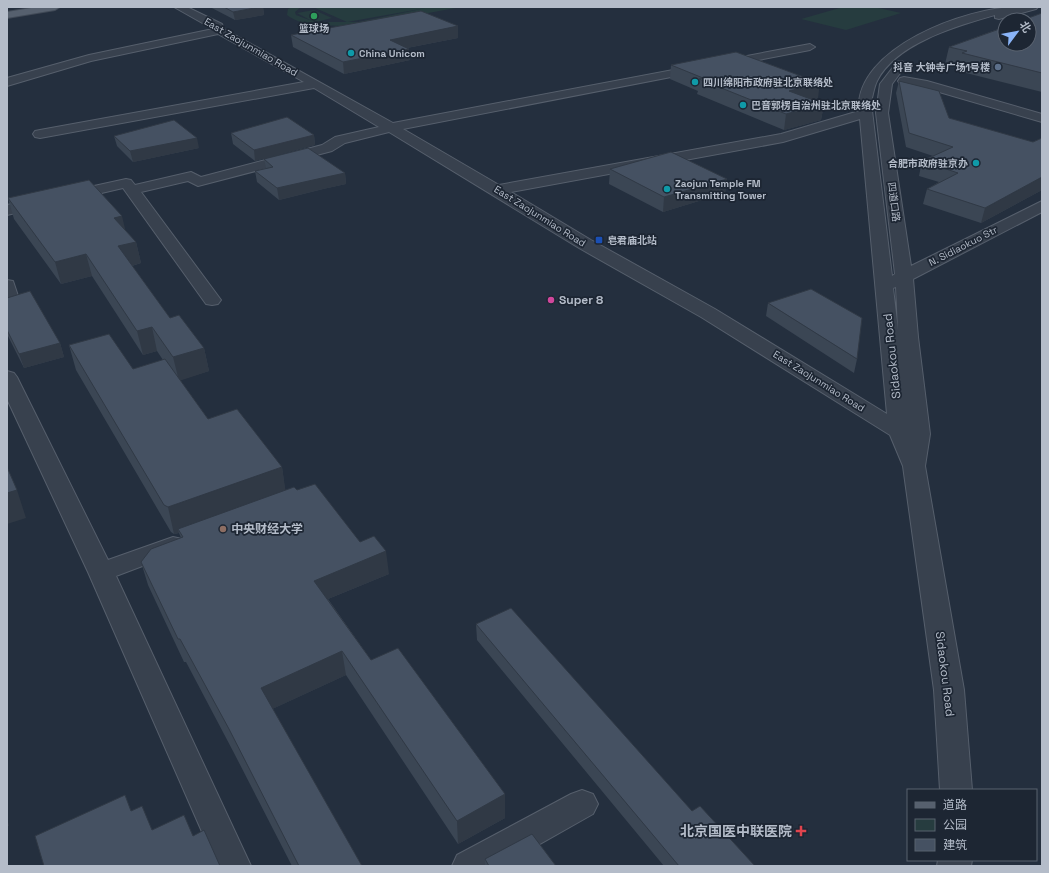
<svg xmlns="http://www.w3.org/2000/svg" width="1049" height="873" viewBox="0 0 1049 873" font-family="'Space Grotesk','Noto Sans SC',sans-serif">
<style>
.green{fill:#263c3f}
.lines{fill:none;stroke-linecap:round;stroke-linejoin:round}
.minor-casing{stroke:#565f6c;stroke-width:2}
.major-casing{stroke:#414a57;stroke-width:2}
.minor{fill:#38414e;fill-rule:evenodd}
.major{fill:#56606e;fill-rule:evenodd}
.wall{fill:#3b4654}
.shaded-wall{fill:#303945}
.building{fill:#455162;stroke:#303945}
.leisure-dot{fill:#2e9e5b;stroke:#1d2633;stroke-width:1.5}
.culture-dot{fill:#0f9aa8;stroke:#1d2633;stroke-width:1.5}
.service-dot{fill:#5c6f8a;stroke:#1d2633;stroke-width:1.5}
.transit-dot{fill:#1a4fb4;stroke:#1d2633;stroke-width:1.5}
.hotel-dot{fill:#d1479c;stroke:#1d2633;stroke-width:1.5}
.education-dot{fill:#8d6e63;stroke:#1d2633;stroke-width:1.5}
.health-dot{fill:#e0444e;stroke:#1d2633;stroke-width:1.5}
.labels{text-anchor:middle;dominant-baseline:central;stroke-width:3.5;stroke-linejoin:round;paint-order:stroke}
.far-poi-label{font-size:10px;font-weight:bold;fill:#b4bcc9;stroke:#1d2633;text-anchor:start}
.far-street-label{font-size:10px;fill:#b4bcc9;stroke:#1d2633}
.poi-label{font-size:12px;font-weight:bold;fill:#b4bcc9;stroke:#1d2633;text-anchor:start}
.street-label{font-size:12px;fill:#b4bcc9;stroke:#1d2633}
.near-poi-label{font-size:14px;font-weight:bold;fill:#b4bcc9;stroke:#1d2633;text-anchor:end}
</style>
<rect width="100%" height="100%" fill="#242f3e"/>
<path class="green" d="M292,7H301L295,12L296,15L312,21L297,13L314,10L332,18L316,22H358L426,8L347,22L313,7H461L314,34L308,32L339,26C322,25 301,26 287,15L288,9Z
M843,7H874L901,13L846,30L801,19Z"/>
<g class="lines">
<defs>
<path id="minor" d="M174,7H187L222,24L224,29L393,123L810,44L815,47L810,50L403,129L499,185L781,134L859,111C854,48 967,7 1017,7L1016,8L1038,7L1036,9L999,19L995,18V15C957,26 896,43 877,81C874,87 873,95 871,102L892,276L895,274L876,113L880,84L897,62L901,61L907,64L892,84L888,113L911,266L1042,201V212L913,279L918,337L930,434L925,466L964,690L972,790H940L934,690L903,466L890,435L701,317L579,248L389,132L345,143L332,151L198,186L188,181L141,192L221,300L218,304L212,305L206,304L123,188L7,215V205L126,179L131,180L135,185L191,172L201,177L322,145L335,137L379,127L314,88L40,138L35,137L33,134L35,131L40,130L304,82L218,34L91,61L7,86V78L89,55L213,29ZM860,119L887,414L715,309L591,240L511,192L783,142ZM896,287L898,330L893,288Z
M904,77L927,81L1042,114V122L922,87L900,84L898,81L900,78Z
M7,280L13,281L20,302L13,309L7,310Z
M7,371L14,373L17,377L108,560L173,537L182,539L186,545L182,551L116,576L251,866H217L88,572L7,399Z
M582,790L593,794L598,804L593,814L501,866H452L457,855L571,794Z
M938,860H972L971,866H937Z"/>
<path id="major" d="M37,7H60L55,10L7,18V12Z"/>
</defs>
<use href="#minor" class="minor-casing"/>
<use href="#major" class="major-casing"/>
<use href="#minor" class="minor"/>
<use href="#major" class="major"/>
</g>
<path class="wall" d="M210,7H263L264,15L235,20Z
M1042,13V92L958,71L959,68L945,64L949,47Z
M291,35L458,38L407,48L410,60L344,74L293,47Z
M671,65L818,98L811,100L824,104L821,120L784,130L697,94L698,91L670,79Z
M899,81L949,118L1033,142L1042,138V190L981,223L923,204L927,189L939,182L919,176L922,161L933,156L906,147L896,93Z
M231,133L314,135L315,145L255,161L233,144Z
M114,136L199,148L133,162L117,146Z
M264,159L345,173L346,184L323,189L279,200L257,182L255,171L266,168Z
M610,169L727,179L725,193L663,212L609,184Z
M8,198L125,230L136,242L141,263L132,266L170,318L204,348L209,371L180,380L208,419L282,467L285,490H297L360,542L389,574L328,599L371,660L505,794V818L458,844L346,675L272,709L362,866H292L234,753L186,662H184L148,585L141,562L181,538L179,533L174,534L171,532L76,370L69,345L133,369L163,360L157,351L143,355L92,276L61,284L14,219Z
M7,298L60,343L64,357L24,368L7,334Z
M768,303L857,359L854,373L766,316Z
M476,624L692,811L755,866H664L477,640Z
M485,859L556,866H485Z"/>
<path class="shaded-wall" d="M260,7H263L264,15L235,20L233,12Z
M458,26V38L391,51L390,40Z
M409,49L410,60L344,74L343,62Z
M820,83L818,98L786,106L789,91Z
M824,104L821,120L784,130L786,114Z
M314,135L315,145L255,161L254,150Z
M197,138L199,148L133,162L130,151Z
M345,173L346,184L323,189L279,200L277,188L322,178Z
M1042,177V190L981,223L985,208Z
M727,179L725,193L663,212L664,197Z
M122,216L127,237L114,218Z
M136,242L141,263L124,268L118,246Z
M86,254L92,276L61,284L55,262Z
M152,327L157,351L143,355L137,331Z
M60,343L64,357L24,368L19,354Z
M204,348L209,371L179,381L173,357Z
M282,467L286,494L178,529L179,533L174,534L168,507Z
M17,490L26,518L7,524V493Z
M386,551L389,574L318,603L314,581Z
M342,651L346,675L266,712L261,688Z
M505,794V818L458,844L457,821Z
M7,818L9,826H7Z"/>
<path class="building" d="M224,7H260L233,12Z
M421,11L458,26L390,40L409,49L343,62L291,35Z
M1042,13V73L962,53L967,51L949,47L1005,27V44H1029V20H1023Z
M736,52L820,83L789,91L824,104L786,114L699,79L703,78L671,65Z
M899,81L939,91L949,118L1033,142L1042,138V177L985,208L927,189L958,173L922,161L953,147L909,133Z
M287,117L314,135L254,150L231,133Z
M174,120L197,138L130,151L114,136Z
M308,148L345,173L322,178L277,188L255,171L273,167L264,159Z
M671,152L727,179L664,197L610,169Z
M89,180L122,216L114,218L136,242L118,246L170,318L179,315L204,348L173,357L152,327L137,331L86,254L55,262L8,198Z
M811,289L862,318L857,359L768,303Z
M30,291L60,343L19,354L7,330V298Z
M109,334L133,369L165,359L208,419L237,409L282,467L168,507L164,505L69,345Z
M7,467L17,490L7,493Z
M315,484L360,542L374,536L386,551L314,581L371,660L398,648L505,794L457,821L342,651L261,688L362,866H299L229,729L180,639H178L141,562L151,549L183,537L178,529L294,487L297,490Z
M511,608L692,811L700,806L755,866H679L476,624Z
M125,795L131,811L142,806L152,830L184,815L193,836L204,830L220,866H44L35,836Z
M532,834L556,866H489L485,859Z"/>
<circle class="leisure-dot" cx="314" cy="16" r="4"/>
<g class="culture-dot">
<circle cx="351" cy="53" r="4"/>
<circle cx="695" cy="82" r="4"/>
<circle cx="743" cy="105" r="4"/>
<circle cx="976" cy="163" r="4"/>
<circle cx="667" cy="189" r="4"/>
</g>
<circle class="service-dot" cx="998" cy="67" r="4"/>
<rect class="transit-dot" x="595" y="236" width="8" height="8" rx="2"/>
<circle class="hotel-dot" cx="551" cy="300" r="4"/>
<circle class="education-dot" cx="223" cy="529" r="4"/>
<path class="health-dot" d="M799 825h4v4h4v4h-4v4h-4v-4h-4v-4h4z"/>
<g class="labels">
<g class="far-poi-label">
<text x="314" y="28" text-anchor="middle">篮球场</text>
<text x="359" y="53">China Unicom</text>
<text x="990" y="67" text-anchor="end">抖音 大钟寺广场1号楼</text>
<text x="703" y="82">四川绵阳市政府驻北京联络处</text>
<text x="751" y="105">巴音郭楞自治州驻北京联络处</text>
<text x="968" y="163" text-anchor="end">合肥市政府驻京办</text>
<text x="675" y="183">Zaojun Temple FM<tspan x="675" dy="12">Transmitting Tower</tspan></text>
<text x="607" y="240">皂君庙北站</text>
</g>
<g class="far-street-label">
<text transform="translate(251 47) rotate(30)">East Zaojunmiao Road</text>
<text transform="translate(894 202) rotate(83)">四道口路</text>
<text transform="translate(540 216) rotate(32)">East Zaojunmiao Road</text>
<text transform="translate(963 246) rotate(-27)">N. Sidiaokuo Str</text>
<text transform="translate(819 381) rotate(32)">East Zaojunmiao Road</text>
</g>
<g class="poi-label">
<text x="559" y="300">Super 8</text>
<text x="231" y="529">中央财经大学</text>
</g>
<g class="street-label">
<text transform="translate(892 356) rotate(-96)">Sidaokou Road</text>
<text transform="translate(945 674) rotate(83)">Sidaokou Road</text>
</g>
<g class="near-poi-label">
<text x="792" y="831">北京国医中联医院</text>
</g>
</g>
<rect width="1049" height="873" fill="none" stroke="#b4bcc9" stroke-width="16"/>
<rect x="907" y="789" width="130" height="72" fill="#1d2633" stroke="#59626f"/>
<rect x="915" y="802" width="20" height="6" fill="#56606e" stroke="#59626f"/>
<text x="943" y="809" font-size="12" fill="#b4bcc9">道路</text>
<rect x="915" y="819" width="20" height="12" fill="#263c3f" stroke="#59626f"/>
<text x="943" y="829" font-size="12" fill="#b4bcc9">公园</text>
<rect x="915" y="839" width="20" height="12" fill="#455162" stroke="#59626f"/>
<text x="943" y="849" font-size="12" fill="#b4bcc9">建筑</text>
<g transform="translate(1017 32) rotate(58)"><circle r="19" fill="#1d2633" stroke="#59626f"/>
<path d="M0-3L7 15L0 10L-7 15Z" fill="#8ab4f8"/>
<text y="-6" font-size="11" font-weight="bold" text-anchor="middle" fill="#b4bcc9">北</text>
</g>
</svg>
